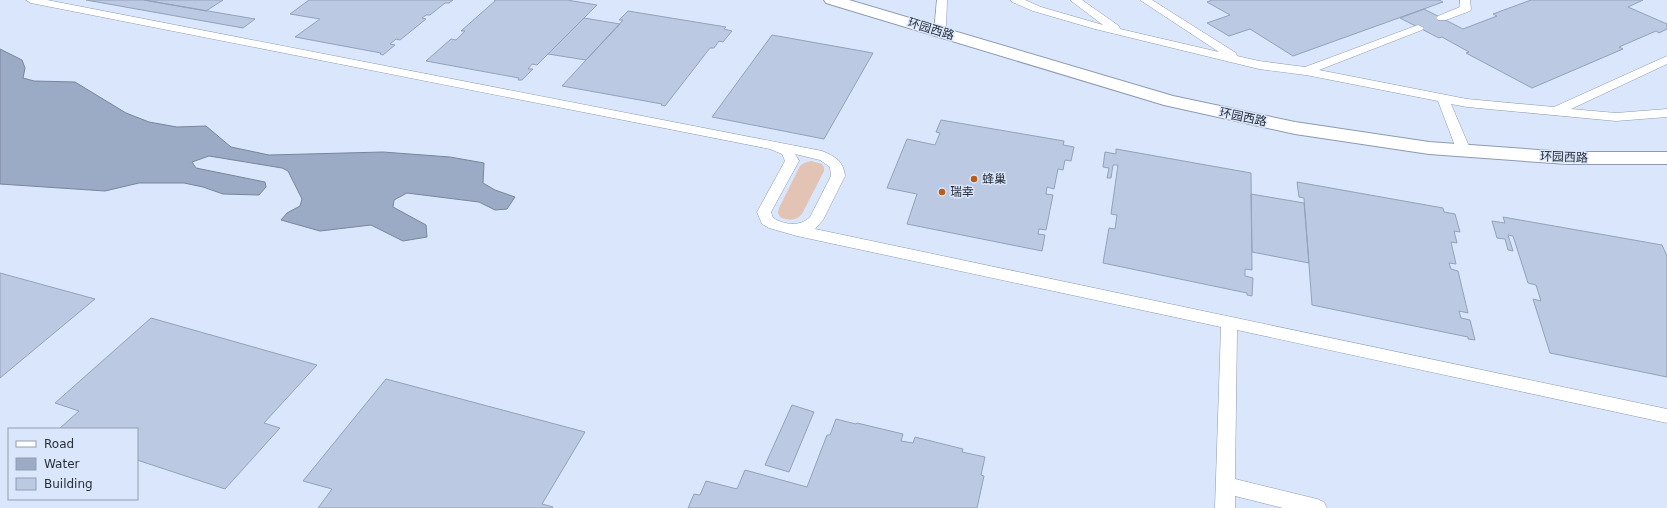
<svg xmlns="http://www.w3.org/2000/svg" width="1667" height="508" viewBox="0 0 1667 508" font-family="'DejaVu Sans','Noto Sans SC',sans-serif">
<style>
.green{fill:#e3c4b4}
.water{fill:#9baac5;stroke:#79859b}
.building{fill:#bbc9e3;stroke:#93a1ba}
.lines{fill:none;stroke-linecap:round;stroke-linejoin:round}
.lane-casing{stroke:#8d9ab2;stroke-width:1}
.secondary-casing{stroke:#8d9ab2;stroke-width:2}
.lane{fill:#fff;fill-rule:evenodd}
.secondary{fill:#fff;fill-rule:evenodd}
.poi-dot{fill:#bb5b16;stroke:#dae6fb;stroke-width:1.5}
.labels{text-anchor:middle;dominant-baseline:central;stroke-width:3;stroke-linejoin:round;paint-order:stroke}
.street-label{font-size:12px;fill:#292f39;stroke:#dae6fb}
.poi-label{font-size:12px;fill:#292f39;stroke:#dae6fb;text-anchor:start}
</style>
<rect width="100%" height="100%" fill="#dae6fb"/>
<path class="green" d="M811,161L822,164L824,167V171L802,214C796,221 789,221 780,217L778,213L779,208L800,166L804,163Z"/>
<path class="water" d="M0,49L22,60L25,68L23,78L34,81L75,82L126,113L149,122L177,127L206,126L231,147L269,155L383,152L450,157L484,163L483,183L495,190L515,197L507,209L495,210L479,202L407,193L394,200L393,207L426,225L427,237L403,241L371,225L320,231L281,220L287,213L300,206L302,199L288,171L282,168L209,156L192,162L196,168L265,182L266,187L259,195L223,194L203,187L184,183H139L105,191L0,184Z"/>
<path class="building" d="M86,0H144L255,19L243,28Z
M144,0H223L206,11Z
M309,0H453L449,3H445L430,15H426L422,18L426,19L400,40L396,39L390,44L395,45L383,55L380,54L381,53L295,37L320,19L290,14Z
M494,0H567L597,5L537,65L532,64L528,69H533L522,80H518L519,78L426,61L451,39L456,40L465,31H461L496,0Z
M1212,0H1439L1443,2L1293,56L1250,29L1229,36L1207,23L1230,15L1207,2Z
M1531,0H1643L1628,7L1667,24V29L1659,33L1656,31L1619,47L1623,49L1532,88L1466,53L1469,52L1442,37L1439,38L1400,18L1424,9L1463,29L1497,16L1493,14Z
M628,11L726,27L724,29L732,31L723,42L719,41L714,48H710L665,106L661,105L662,104L562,86L623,20H619Z
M584,18L620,24L586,60L548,54Z
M772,35L873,53L824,139L712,117Z
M941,120L1064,141L1063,145L1074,147L1071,161L1065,160L1063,170L1058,169L1054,189L1047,187L1046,194L1053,195L1046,230L1039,229L1038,234L1045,235L1042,251L907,224L917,194L887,188L907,139L935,145L940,133L936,132Z
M1116,149L1251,173L1252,270L1245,269V276L1253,278L1252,296L1247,295V293L1103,263L1109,228L1115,229L1117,215L1111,214L1118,165H1113L1111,178H1107L1109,168L1103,167L1105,152L1116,154Z
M1297,182L1443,208L1444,212L1455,214L1460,232L1454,231L1457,243L1451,242L1456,264L1449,263L1451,269L1458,271L1468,313L1459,311L1461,318L1470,320L1475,340L1468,339V337L1312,305L1304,198L1299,197Z
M1251,194L1304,203L1309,263L1252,252Z
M1503,217L1662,245L1667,256V377L1550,353L1533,299L1541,301L1536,285L1528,283L1513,236L1508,235L1513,251L1508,250L1505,239L1497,238L1492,221L1505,223Z
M0,273L95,299L0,378Z
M151,318L317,365L264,423L280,428L225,489L137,460V429H59L79,411L55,403Z
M386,379L585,432L542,504L553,507L552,508H318L332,489L303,481Z
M792,405L814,412L789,472L765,465Z
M836,419L856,424L857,423L903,434L901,441L913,443L915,437L963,449L962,452L985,457L981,475L984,476L977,508H688L694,494L700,495L706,481L737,489L745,470L807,487L827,435H830Z"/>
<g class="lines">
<defs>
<path id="lane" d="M26,0H47L822,151C835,156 844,162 845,176L823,220L815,229L1667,409V423L1237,330L1235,479L1317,499L1324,502L1327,508H1283L1235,496V508H1215L1221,327L797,236L769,228L762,224L757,212L785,161L782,154L770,149L31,3ZM795,154L820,160L830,167L831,176L810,217C800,227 785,225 773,218L771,212L799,161Z
M937,0H947L946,32L944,34H936L934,32Z
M1011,0H1025L1041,7L1103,25L1070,0H1082L1119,26L1120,29L1219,52L1140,0H1152L1236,53L1237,56L1259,61L1305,67L1418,25L1424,28L1422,30L1319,70L1467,99L1554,107L1667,56V64L1571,109L1616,113L1667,109V117L1616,121L1467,107L1451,104L1471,151L1469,154H1459L1457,151L1438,101L1306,75L1259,69L1095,29L1033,11L1012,2Z
M1460,0H1470L1471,9L1470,11L1446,20H1438L1436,18L1438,16L1460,7Z"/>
<path id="secondary" d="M824,0H849L1173,96L1295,122L1429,142L1567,152H1667V164H1567L1429,154L1295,134L1164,105L826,3Z"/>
</defs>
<use href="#lane" class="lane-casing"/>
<use href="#secondary" class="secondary-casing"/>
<use href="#lane" class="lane"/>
<use href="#secondary" class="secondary"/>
</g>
<g class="poi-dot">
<circle cx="974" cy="179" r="4"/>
<circle cx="942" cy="192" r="4"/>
</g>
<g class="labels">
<g class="street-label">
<text transform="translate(931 29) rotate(17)">环园西路</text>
<text transform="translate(1243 117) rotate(12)">环园西路</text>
<text transform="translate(1564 157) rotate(2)">环园西路</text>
</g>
<g class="poi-label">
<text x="982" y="179">蜂巢</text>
<text x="950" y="192">瑞幸</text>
</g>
</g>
<rect x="8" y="428" width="130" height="72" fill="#dae6fb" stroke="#939dad"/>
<rect x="16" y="441" width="20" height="6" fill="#ffffff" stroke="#939dad"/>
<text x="44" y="448" font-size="12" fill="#292f39">Road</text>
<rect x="16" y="458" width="20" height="12" fill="#9baac5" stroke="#939dad"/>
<text x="44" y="468" font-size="12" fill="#292f39">Water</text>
<rect x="16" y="478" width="20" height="12" fill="#bbc9e3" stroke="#939dad"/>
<text x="44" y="488" font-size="12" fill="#292f39">Building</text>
</svg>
